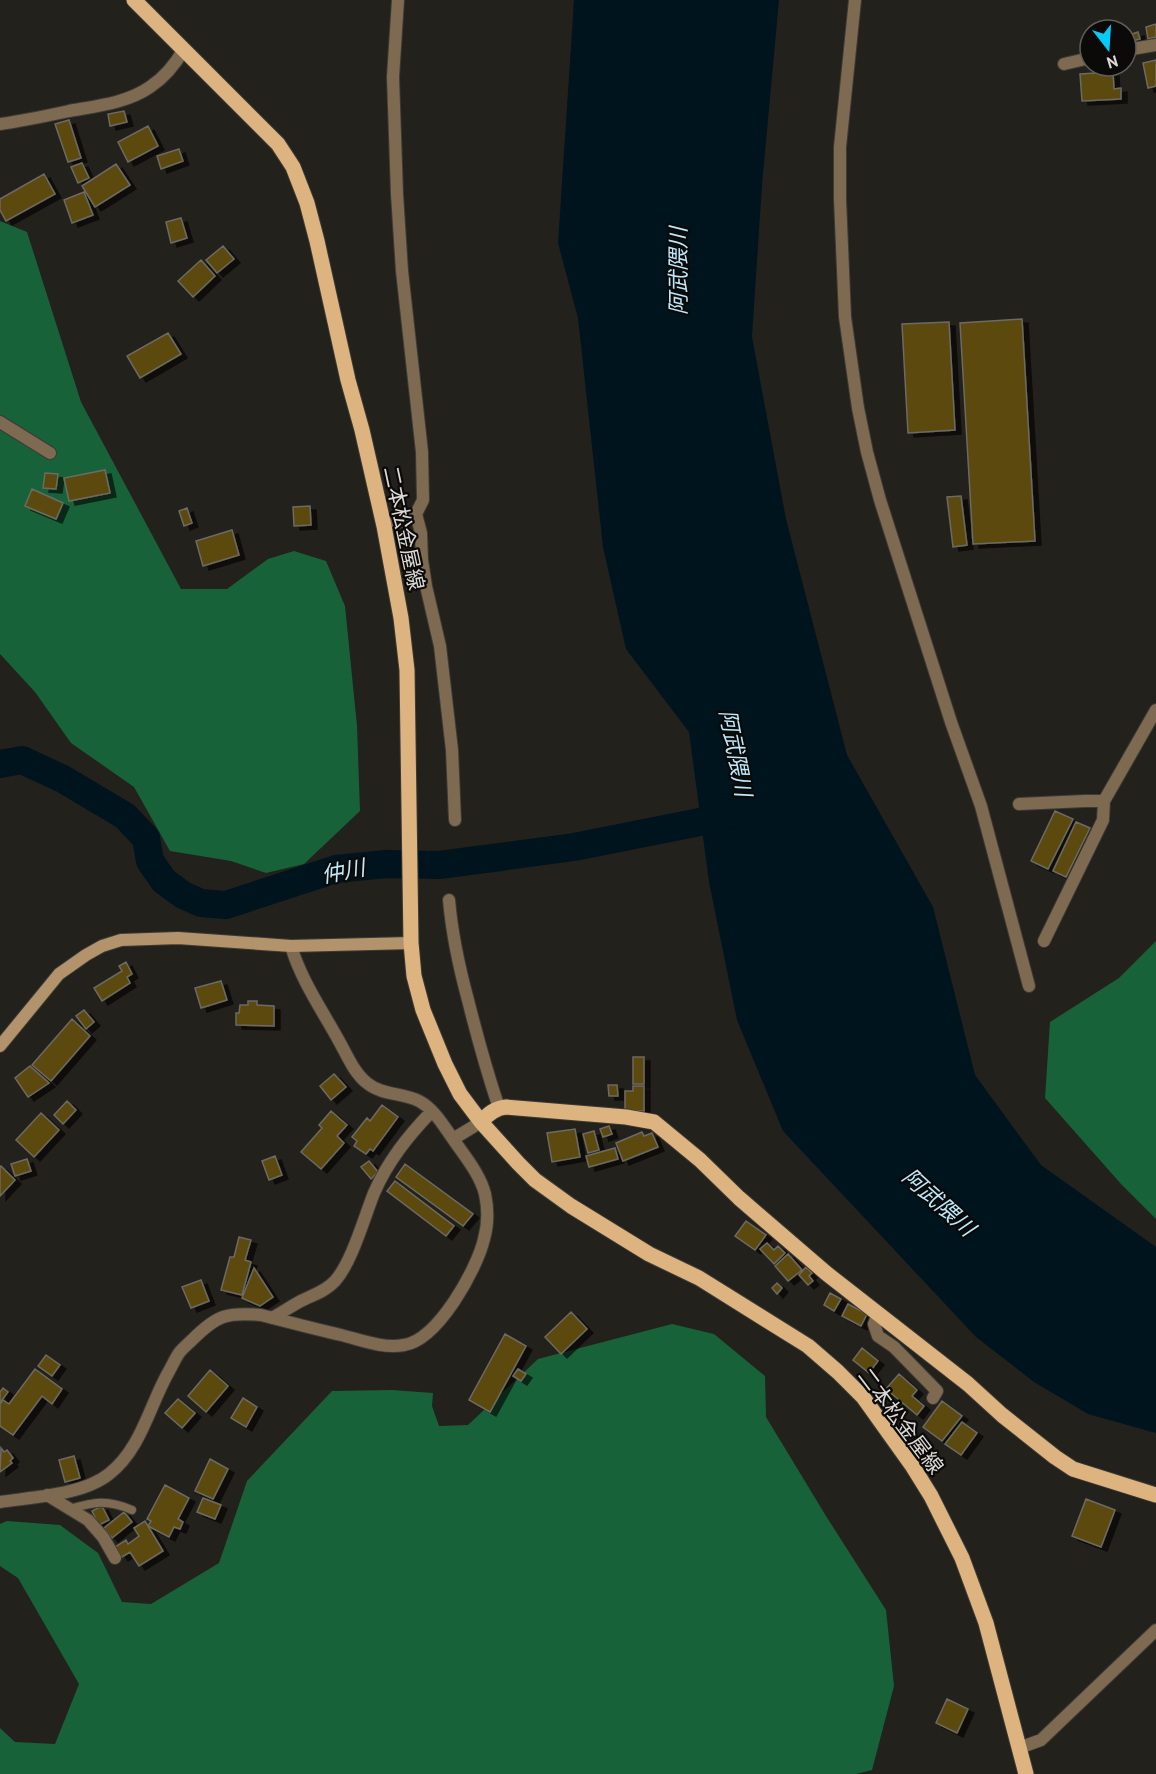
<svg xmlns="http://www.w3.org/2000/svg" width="1156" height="1774" viewBox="0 0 1156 1774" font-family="'PT Sans','Noto Sans JP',sans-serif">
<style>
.forest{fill:#186239}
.water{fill:#00141e}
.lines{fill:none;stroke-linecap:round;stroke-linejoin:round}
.river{stroke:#00141e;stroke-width:28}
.building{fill:#5c490d;stroke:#6c6a63;stroke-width:1.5;filter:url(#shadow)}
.lane-casing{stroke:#3d3b36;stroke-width:10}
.street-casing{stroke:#3d3b36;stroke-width:14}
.secondary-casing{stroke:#3d3b36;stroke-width:14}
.primary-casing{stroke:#3d3b36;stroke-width:17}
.lane{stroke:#7e6a51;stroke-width:8}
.street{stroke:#7e6a51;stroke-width:12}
.secondary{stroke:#b3936c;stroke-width:12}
.primary{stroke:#ddb480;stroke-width:15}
.labels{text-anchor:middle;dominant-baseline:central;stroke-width:4.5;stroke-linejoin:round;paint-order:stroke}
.street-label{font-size:21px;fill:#dad9d6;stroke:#0b0a08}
.water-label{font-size:22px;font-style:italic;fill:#bee9fc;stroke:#0b0a08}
</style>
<defs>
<filter id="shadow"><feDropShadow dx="6" dy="4" stdDeviation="0" flood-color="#0009"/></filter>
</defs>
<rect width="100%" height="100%" fill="#23211c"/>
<path class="forest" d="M0,221L27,232L81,402L181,589H227L268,559L294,551L326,561L345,606L357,726L360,811L304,864L266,873L231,861L170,851L134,787L71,743L35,692L0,654Z
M1156,941V1219L1121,1184L1045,1098L1050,1022L1119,978Z
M672,1324L714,1334L765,1376L766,1417L826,1516L886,1610L894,1686L872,1770L856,1774H0V1728L15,1742L55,1744L79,1684L18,1578L0,1566V1524L7,1521L60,1525L98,1553L122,1602L151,1604L219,1563L247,1481L332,1391L392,1390L433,1393L432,1406L439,1426L468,1425L538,1359Z"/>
<path class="water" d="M574,0H779L762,185L752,337L786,519L847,755L933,907L975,1075L1041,1165L1156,1247V1433L1088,1414L1034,1382L976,1337L783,1131L737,1020L709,882L689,732L626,649L603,547L578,318L558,243Z"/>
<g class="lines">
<path class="river" d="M0,764L22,760L63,779L125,816L146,838L150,861L164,881L183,895L201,903L226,905L336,869L386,864L439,865L500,857L574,847L695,823L738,812"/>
</g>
<path class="building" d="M1156,24V37L1148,39L1146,27Z
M1138,32L1140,39L1128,42L1126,36Z
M1156,60V86L1148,88L1143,63Z
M1113,72L1114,89L1121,88V99L1082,101L1080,74Z
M124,111L127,122L110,126L108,114Z
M69,120L81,158L68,162L55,124Z
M148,126L158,146L128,162L118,142Z
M179,149L183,161L161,169L157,156Z
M82,163L89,178L78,183L71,167Z
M116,164L130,185L95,207L82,186Z
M44,174L55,194L6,221L0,210V199Z
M84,192L93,215L72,223L64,200Z
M181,218L187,238L171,243L166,222Z
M223,246L234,259L217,273L206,260Z
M201,260L215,276L193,297L178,281Z
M1022,319L1035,541L973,544L960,323Z
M949,322L955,430L908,433L902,324Z
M168,333L181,354L140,378L127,356Z
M105,470L110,493L69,501L64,478Z
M45,473L58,474L56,489L43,488Z
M32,489L63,503L56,519L25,506Z
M961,496L967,545L953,547L947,497Z
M310,506L311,525L294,526L293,507Z
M187,508L192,523L184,526L179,511Z
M232,530L239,555L203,566L196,541Z
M1055,811L1073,819L1048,869L1031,861Z
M1076,822L1090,828L1066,877L1053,871Z
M126,962L132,974L127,977L130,983L102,1001L94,988L122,971L119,966Z
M221,981L227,1000L201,1008L195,988Z
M248,1001H257V1005L274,1006V1026L236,1025V1013H239L240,1005H248Z
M84,1010L94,1022L86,1029L76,1016Z
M72,1019L90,1036L51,1081L32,1065Z
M633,1057H644V1084H633Z
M30,1066L49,1083L28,1097L15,1078Z
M334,1074L346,1087L331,1100L320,1086Z
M608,1085H617L618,1096H609Z
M633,1086H644V1111H625V1091H633Z
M67,1101L76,1110L63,1124L54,1115Z
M382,1105L398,1117L373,1151L370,1149L366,1154L354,1146L357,1141L352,1137L367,1118L370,1121Z
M331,1111L347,1125L337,1136L344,1143L321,1169L301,1152L322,1128L319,1125Z
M41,1113L59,1130L34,1157L16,1140Z
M609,1126L612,1134L603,1137L600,1129Z
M575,1129L580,1157L552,1162L547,1133Z
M594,1131L599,1150L588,1153L583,1134Z
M642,1132L644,1136L652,1133L658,1147L623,1161L616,1143Z
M615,1148L618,1159L589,1167L586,1156Z
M275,1156L282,1175L269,1180L262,1161Z
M27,1159L31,1171L15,1176L11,1164Z
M369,1161L378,1172L371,1179L361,1167Z
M405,1164L473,1214L463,1226L396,1177Z
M1,1166L15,1180L0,1196V1168Z
M395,1181L454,1226L446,1236L387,1191Z
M746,1221L766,1235L755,1250L735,1236Z
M239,1237L251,1240L245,1260L251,1262L242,1295L221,1290L230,1257H234Z
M767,1243L774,1250L778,1246L785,1253L774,1264L760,1249Z
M788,1254L802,1270L788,1281L775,1266Z
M806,1267L812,1273L809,1276L813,1281L808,1285L799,1275Z
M254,1268L273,1297L260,1306L242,1298Z
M201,1280L209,1301L191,1308L182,1287Z
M777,1283L782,1288L777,1294L772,1288Z
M830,1293L841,1299L834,1311L824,1305Z
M848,1304L867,1314L861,1326L842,1316Z
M571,1312L587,1329L561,1354L545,1337Z
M505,1334L526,1346L490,1412L469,1400Z
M862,1348L878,1361L869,1373L853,1360Z
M46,1355L60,1365L52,1376L38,1366Z
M35,1369L62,1389L52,1404L42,1396L13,1435L0,1426V1404L3,1400L9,1404Z
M518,1369L526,1374L521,1381L513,1376Z
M210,1370L228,1386L206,1412L188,1396Z
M899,1374L917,1390L912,1396L924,1406L917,1415L886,1389Z
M3,1388L8,1392L0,1403V1392Z
M243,1398L257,1407L246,1427L231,1418Z
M178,1399L195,1413L182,1428L165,1413Z
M942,1401L962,1416L942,1441L923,1427Z
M962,1422L977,1433L961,1455L945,1444Z
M1,1448L4,1452L7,1450L13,1458L10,1461L12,1463L0,1472Z
M74,1456L80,1478L65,1482L59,1460Z
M210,1459L228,1469L213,1499L195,1491Z
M165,1485L189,1498L178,1519L183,1522L180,1529L174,1527L169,1537L148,1526L151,1521L147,1519Z
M203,1498L221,1505L215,1519L197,1512Z
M1086,1499L1115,1510L1101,1547L1072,1536Z
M102,1506L109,1520L99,1525L92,1511Z
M124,1512L132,1522L112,1538L104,1528Z
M145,1521L163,1551L139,1566L130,1552L122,1557L115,1547L126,1540L128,1544L139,1536L134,1528Z
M947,1699L968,1709L957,1733L936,1723Z"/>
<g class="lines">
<defs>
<path id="lane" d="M69,1509C94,1502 107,1499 132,1510"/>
<path id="street" d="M855,0L840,147V199L845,317L858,408L867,452L880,500L951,722L981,806L1029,986
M1126,50L1156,45
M1064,64L1090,58
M0,124C23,121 46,116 69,111C96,106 127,103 150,87C165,77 175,65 184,49
M0,422L50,453
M416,514L421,533L422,560L426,586L440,646L452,750L455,820
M384,526L406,520L416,514L423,500L422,452L402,271L397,194L393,77L398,0
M1019,804L1085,801H1104L1156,710
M449,900C452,934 459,967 468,1000C477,1036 487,1072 499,1108
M1044,941L1103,820L1104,801
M291,946C301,980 322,1010 339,1041C347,1055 354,1073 367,1083C381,1095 403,1093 419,1101C434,1109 443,1125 453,1139L481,1122
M878,1314L874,1324L878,1336L894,1347L937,1391L933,1398
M272,1318C281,1313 290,1307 299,1302C312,1295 325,1292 335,1281C352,1262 364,1218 374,1193C388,1161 408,1136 432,1111
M47,1495L88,1520L103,1537L115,1558
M0,1502C33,1497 83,1495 109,1474C141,1449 149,1407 168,1373C172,1366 175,1359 179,1353C183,1348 188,1344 192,1340C217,1315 227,1312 261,1315C288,1322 315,1329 341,1335C361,1340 383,1349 404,1345C438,1340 477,1269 484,1239C488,1225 488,1208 485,1194C480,1174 464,1155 453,1139
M1019,1748L1041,1740L1156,1630"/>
<path id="secondary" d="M0,1046L59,974L86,955L102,946L121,940L178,938L291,946L411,943"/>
<path id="primary" d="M134,0L278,144L293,167L307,203L317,241L348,380L362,430L384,526L401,618L407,670L411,943L414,976L423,1010L445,1064L460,1094L481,1122L518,1163L535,1180L571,1206L649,1254L699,1278L808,1346L838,1372L863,1397L913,1467L931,1496L962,1558L986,1623L1026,1774
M481,1122C488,1114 495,1108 506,1107L626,1117L654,1122L700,1160L739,1198L826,1273L968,1384L1002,1415L1055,1457L1073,1469L1156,1495"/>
</defs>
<use href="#lane" class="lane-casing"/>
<use href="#street" class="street-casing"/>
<use href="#secondary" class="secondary-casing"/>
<use href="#primary" class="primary-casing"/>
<use href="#lane" class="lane"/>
<use href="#street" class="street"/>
<use href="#secondary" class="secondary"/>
<use href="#primary" class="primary"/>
</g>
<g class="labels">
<g class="street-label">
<text transform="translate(404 528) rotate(78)">二本松金屋線</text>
<text transform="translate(901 1421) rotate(53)">二本松金屋線</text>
</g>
<g class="water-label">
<text transform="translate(678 271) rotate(-90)">阿武隈川</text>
<text transform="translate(736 753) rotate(79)">阿武隈川</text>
<text transform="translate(343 871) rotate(-11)">仲川</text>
<text transform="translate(939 1202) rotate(42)">阿武隈川</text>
</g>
</g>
<g transform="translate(1108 48) rotate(163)"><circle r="28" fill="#0b0a08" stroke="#5e5d5a" stroke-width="1.5"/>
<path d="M0-4.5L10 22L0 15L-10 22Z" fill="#05cbf9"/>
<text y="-9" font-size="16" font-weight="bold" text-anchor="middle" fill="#dad9d6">N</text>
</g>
</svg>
